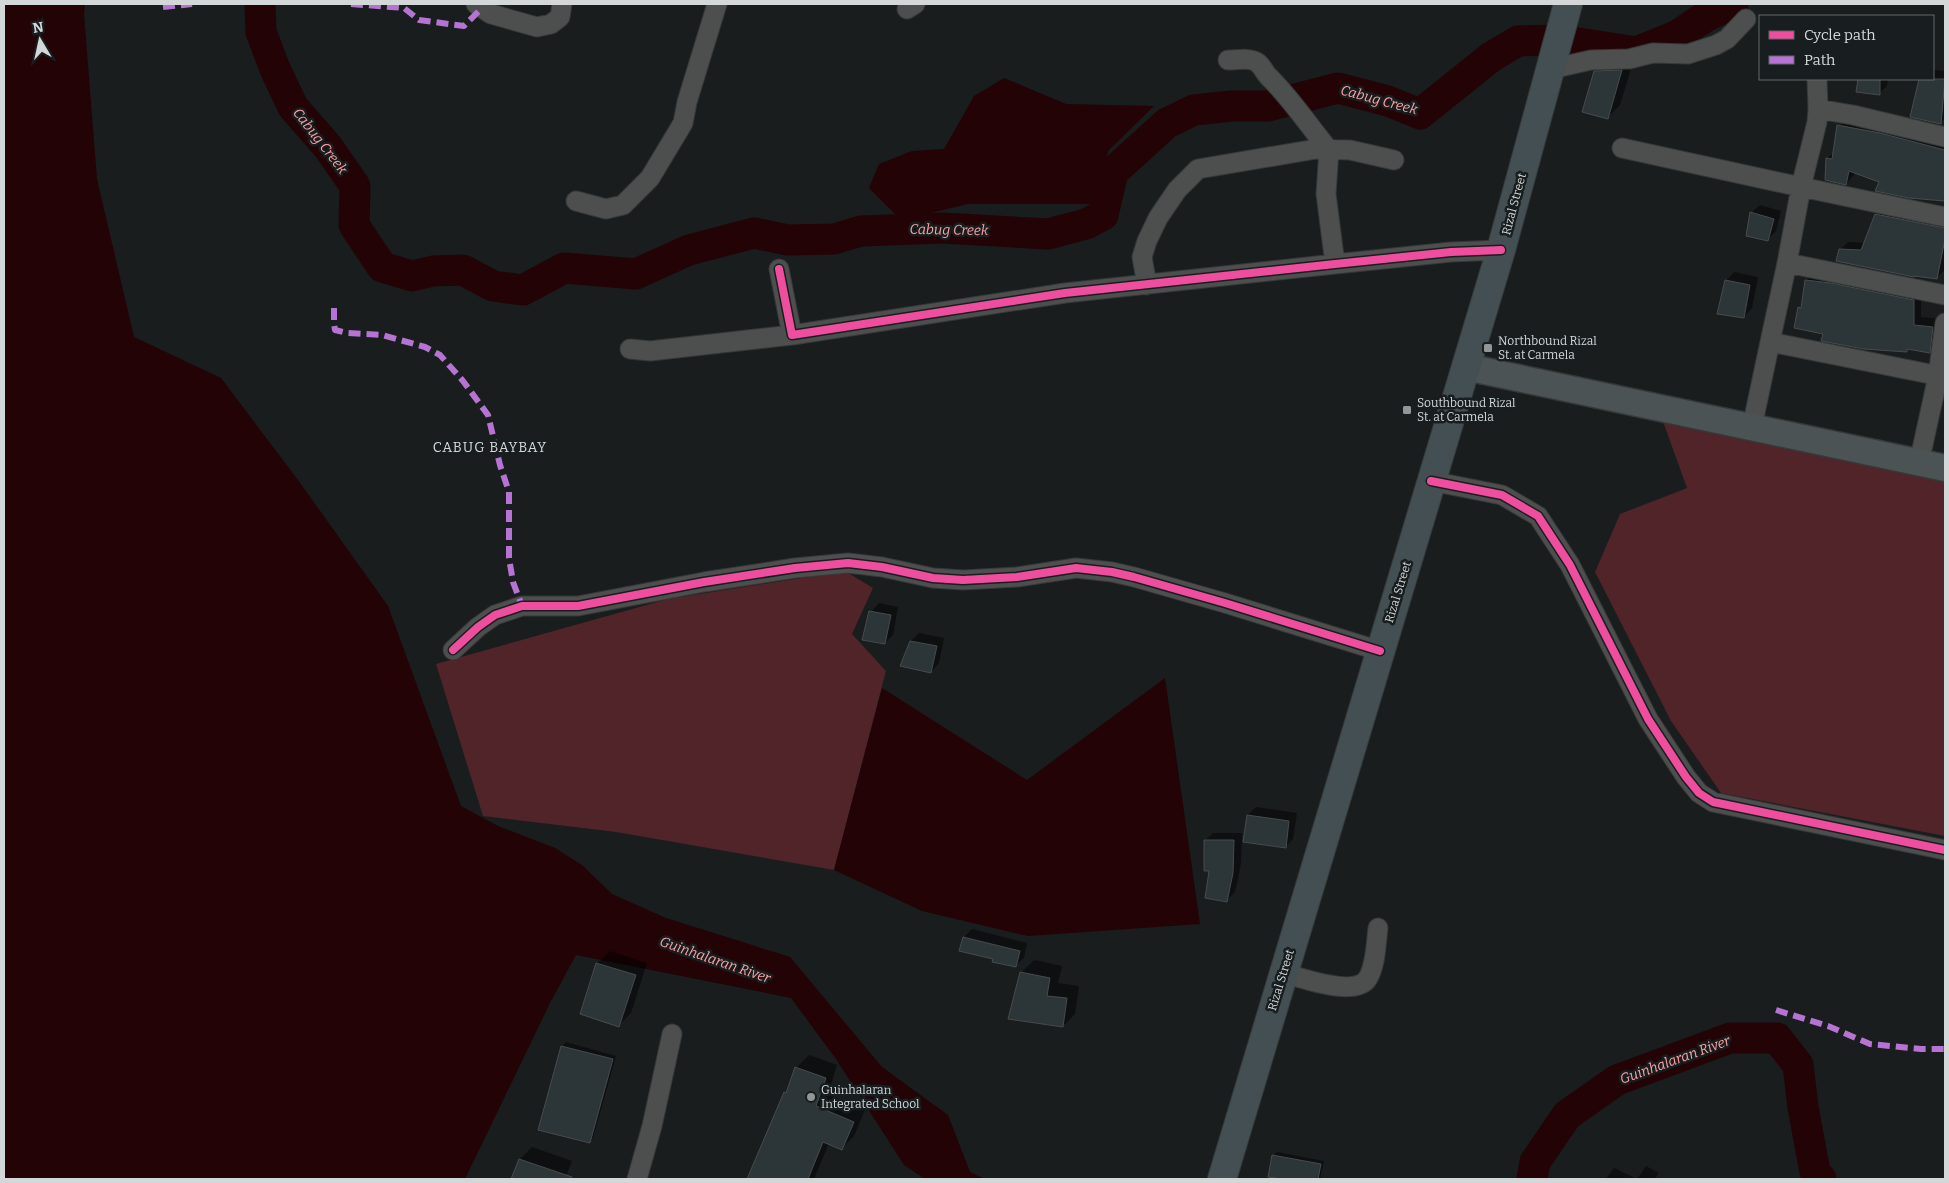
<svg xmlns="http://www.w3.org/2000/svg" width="1949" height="1183" viewBox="0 0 1949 1183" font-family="Bitter,serif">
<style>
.green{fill:#502428}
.water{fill:#230306}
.shadow{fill:#0007}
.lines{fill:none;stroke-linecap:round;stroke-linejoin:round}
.river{stroke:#230306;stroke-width:31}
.building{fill:#2c3638;stroke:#484b4c}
.street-casing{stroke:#363939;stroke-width:21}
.secondary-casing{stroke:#363939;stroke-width:29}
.primary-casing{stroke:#363939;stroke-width:30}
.street{stroke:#4d4f4f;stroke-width:19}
.secondary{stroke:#4b5355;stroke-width:26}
.primary{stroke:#434f52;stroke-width:28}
.quiet{stroke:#b673d3;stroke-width:6;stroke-dasharray:12 6;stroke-linecap:butt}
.cycleway-casing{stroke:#181e1f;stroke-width:11}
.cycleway{stroke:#ef4d9e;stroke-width:8}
.poi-dot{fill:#929697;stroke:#181e1f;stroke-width:2}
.labels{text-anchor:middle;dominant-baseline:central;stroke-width:5;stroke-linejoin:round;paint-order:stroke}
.street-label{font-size:12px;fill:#d3d7d8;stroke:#181e1f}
.poi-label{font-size:12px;fill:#d3d7d8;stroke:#181e1f;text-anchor:start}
.water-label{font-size:14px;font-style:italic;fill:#ffa0a4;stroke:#181e1f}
.neighbourhood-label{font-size:14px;letter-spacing:1px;fill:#d3d7d8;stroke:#181e1f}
</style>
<rect width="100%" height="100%" fill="#191d1e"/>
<path class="green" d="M1661,416L1945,477V836L1721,793L1671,721L1595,572L1620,514L1687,488Z
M845,571L873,588L852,634L886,671L834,870L616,832L483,816L436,664L668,599Z"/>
<path class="water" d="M4,4H85L84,14L97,179L134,337L221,378L298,480L388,606L461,806L498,826L555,848L582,865L612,894L666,918L790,957L882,1067L948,1115L970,1172L985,1179H925L904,1165L836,1059L791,998L576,955L550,1003L465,1179H4Z
M1004,78L1066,104L1154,106L1109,150L1090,204H968L901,220L869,188L879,164L912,151L944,149L974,96Z
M1165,678L1200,924L1028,936L922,911L834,870L882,688L1027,780Z"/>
<path class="shadow" d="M1607,59H1634L1620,105L1608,117L1595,72Z
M1933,70L1945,71V118L1940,123L1912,116L1920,79H1933Z
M1859,79H1888L1887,86L1879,94L1857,91Z
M1847,118L1945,139V200L1910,197L1881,181L1855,172L1854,175L1846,184L1827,159L1834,152L1839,126Z
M1760,205L1781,211L1776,231L1767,240L1751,213Z
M1884,206L1945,218V270L1936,278L1840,250L1848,242L1865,243L1876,214Z
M1734,272L1758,277L1752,308L1744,317L1726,281Z
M1815,273L1921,292V317L1941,319L1937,344L1929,352L1910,348L1906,351L1825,333L1800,308L1802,305L1806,281Z
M879,603L898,607L893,635L885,643L871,612Z
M919,633L944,638L939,663L931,672L911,641Z
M1256,807L1297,813L1293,839L1285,847L1248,815Z
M1213,833H1242L1241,864L1235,892L1227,900L1210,870L1205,841Z
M972,929L1027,943L1024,958L1015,966L994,958L961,950L964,937Z
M610,951L647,963L631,1013L619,1025L597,963Z
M1034,960L1062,966L1058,983L1079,986L1075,1014L1063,1026L1010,1018L1022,972Z
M566,1042L616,1056L593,1138L590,1142L540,1129L562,1046Z
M809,1055L837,1065L828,1094L865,1110L854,1136L842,1148L829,1143L814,1179H749L785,1093L789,1088L797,1067Z
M532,1147L572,1161L565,1179H513L520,1159Z
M1277,1152L1324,1161L1320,1179H1289L1270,1176L1273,1156Z
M1646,1166L1659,1173L1655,1179H1606L1614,1168L1637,1179Z"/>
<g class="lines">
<path class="river" d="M260,4L261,32L275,69L293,107L328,147L355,186L354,225L382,267L412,276L433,271L463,270L493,286L523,290L564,268L636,274L689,250L754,233L788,240L834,239L861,231L942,228L1048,234L1086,224L1103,215L1113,172L1167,123L1194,110L1231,106H1268L1338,88L1388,101L1420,114L1491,57L1518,41L1560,40L1636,52L1678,35L1705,17L1733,4
M1532,1179L1535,1162L1567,1115L1617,1080L1730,1038H1777L1798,1065L1803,1107L1815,1172L1821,1179"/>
</g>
<path class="building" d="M1622,70L1608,119L1582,112L1594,71Z
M1858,79H1880V95L1856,92Z
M1919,79H1945L1941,124L1910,117Z
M1837,125L1880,133L1945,150V201L1909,198L1875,191L1879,182L1849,171L1846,185L1825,180L1826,158L1832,159Z
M1750,212L1774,219L1768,241L1746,236Z
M1875,214L1945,228V239L1937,279L1914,276V277L1836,261L1839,249L1861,250Z
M1725,280L1750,285L1744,318L1717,314Z
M1805,280L1831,283L1914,300V325L1933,327L1930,353L1907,349V352L1864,349L1821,341L1823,334L1794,328L1798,307L1801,308Z
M869,611L891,615L885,644L862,640Z
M910,641L937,646L931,673L900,666Z
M1247,815L1289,821L1286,848L1243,842Z
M1204,840H1234L1233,873L1227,902L1205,898L1209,871H1204Z
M963,937L1020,951L1016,967L992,962L993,959L959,951Z
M596,963L636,975L619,1027L580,1014Z
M1020,972L1050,978L1047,996L1067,998L1063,1027L1008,1019Z
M561,1046L613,1059L590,1143L538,1130Z
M795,1067L826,1078L816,1106L854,1122L842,1150L823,1142L808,1179H747L784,1092L786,1093Z
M1272,1155L1321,1164L1318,1179H1282L1268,1177Z
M519,1159L572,1177L571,1179H511Z"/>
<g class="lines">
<defs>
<path id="street" d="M476,4L491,14L537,27L551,24L560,17L562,4
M907,9L915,4
M1228,60C1236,60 1251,57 1258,63C1263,67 1265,74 1270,78C1292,100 1309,126 1329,150L1326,194L1335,264
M1551,69L1591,60L1629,59L1653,53L1688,54L1716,45L1727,39L1746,19
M1817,79L1818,109
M1622,148L1801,187L1817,122L1818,109L1853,115L1945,137
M576,201L606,209L623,205L650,178L683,123L687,102L717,4
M1787,263L1801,187L1945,217
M779,269L792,335L1065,293L1335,264L1451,252L1501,250
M1147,285L1142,257L1147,241L1158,218L1177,190L1198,169L1316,149L1350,150L1394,160
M1770,342L1787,263L1945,295
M630,349L650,351L792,335
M1752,427L1770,342L1945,377
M1919,463L1938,376L1945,323
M1431,481L1502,495L1538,516L1570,565L1648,719L1686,777L1699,793L1713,802L1945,850
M453,650L478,627L495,615L522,606H578L704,582L795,568L848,563L882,567L933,578L963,580L1017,577L1076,568L1112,572L1134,577L1225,603L1380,651
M1283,973C1302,978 1356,998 1368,978C1376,964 1376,943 1378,928
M637,1179L652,1126L672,1034"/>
<path id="secondary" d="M1466,367L1945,468"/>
<path id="primary" d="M1222,1179L1501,250L1568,4"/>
</defs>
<use href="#street" class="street-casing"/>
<use href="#secondary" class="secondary-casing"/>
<use href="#primary" class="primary-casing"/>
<use href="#street" class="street"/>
<use href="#secondary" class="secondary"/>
<use href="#primary" class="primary"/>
<path class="quiet" d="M351,4L404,8L419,20L464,26L481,9
M163,7L192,4
M334,308V324L335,330L347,333L382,335L425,347L440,355L463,381L488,415L500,465L509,492V558L513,582L522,606
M1776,1010L1828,1026L1870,1044L1921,1049H1945"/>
<defs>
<path id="cycleway" d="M779,269L792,335L1065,293L1335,264L1451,252L1501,250
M1431,481L1502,495L1538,516L1570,565L1648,719L1686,777L1699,793L1713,802L1945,850
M453,650L478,627L495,615L522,606H578L704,582L795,568L848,563L882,567L933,578L963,580L1017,577L1076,568L1112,572L1134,577L1225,603L1380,651"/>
</defs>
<use href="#cycleway" class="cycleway-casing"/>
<use href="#cycleway" class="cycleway"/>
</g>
<g class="poi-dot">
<rect x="1483" y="343" width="10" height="10" rx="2.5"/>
<rect x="1402" y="405" width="10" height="10" rx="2.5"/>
<circle cx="811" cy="1097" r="5"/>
</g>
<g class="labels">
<g class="street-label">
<text transform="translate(1514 204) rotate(-75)">Rizal Street</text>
<text transform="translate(1398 592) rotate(-73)">Rizal Street</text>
<text transform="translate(1281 980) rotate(-73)">Rizal Street</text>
</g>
<g class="poi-label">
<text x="1498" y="341">Northbound Rizal<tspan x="1498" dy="14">St. at Carmela</tspan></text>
<text x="1417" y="403">Southbound Rizal<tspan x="1417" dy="14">St. at Carmela</tspan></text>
<text x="821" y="1090">Guinhalaran<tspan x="821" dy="14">Integrated School</tspan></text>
</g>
<g class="water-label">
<text transform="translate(1379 100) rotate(15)">Cabug Creek</text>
<text transform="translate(320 141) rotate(52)">Cabug Creek</text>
<text transform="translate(949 230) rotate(1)">Cabug Creek</text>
<text transform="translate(715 960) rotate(19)">Guinhalaran River</text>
<text transform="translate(1675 1060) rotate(-20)">Guinhalaran River</text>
</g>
<g class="neighbourhood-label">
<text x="490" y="447">CABUG BAYBAY</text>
</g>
</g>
<rect width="1949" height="1183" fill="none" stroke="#d3d7d8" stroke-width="10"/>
<rect x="1759" y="15" width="175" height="65" fill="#181e1f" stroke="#636869"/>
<rect x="1769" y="31" width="25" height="8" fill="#ef4d9e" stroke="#636869"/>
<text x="1804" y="40" font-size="15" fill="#d3d7d8">Cycle path</text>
<rect x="1769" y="56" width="25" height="8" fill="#b673d3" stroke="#636869"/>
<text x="1804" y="65" font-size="15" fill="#d3d7d8">Path</text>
<g transform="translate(40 40) rotate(351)" stroke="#181e1f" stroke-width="4" paint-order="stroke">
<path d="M0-4L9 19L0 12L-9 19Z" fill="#d3d7d8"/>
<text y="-8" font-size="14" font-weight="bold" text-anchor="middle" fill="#d3d7d8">N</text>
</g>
</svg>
